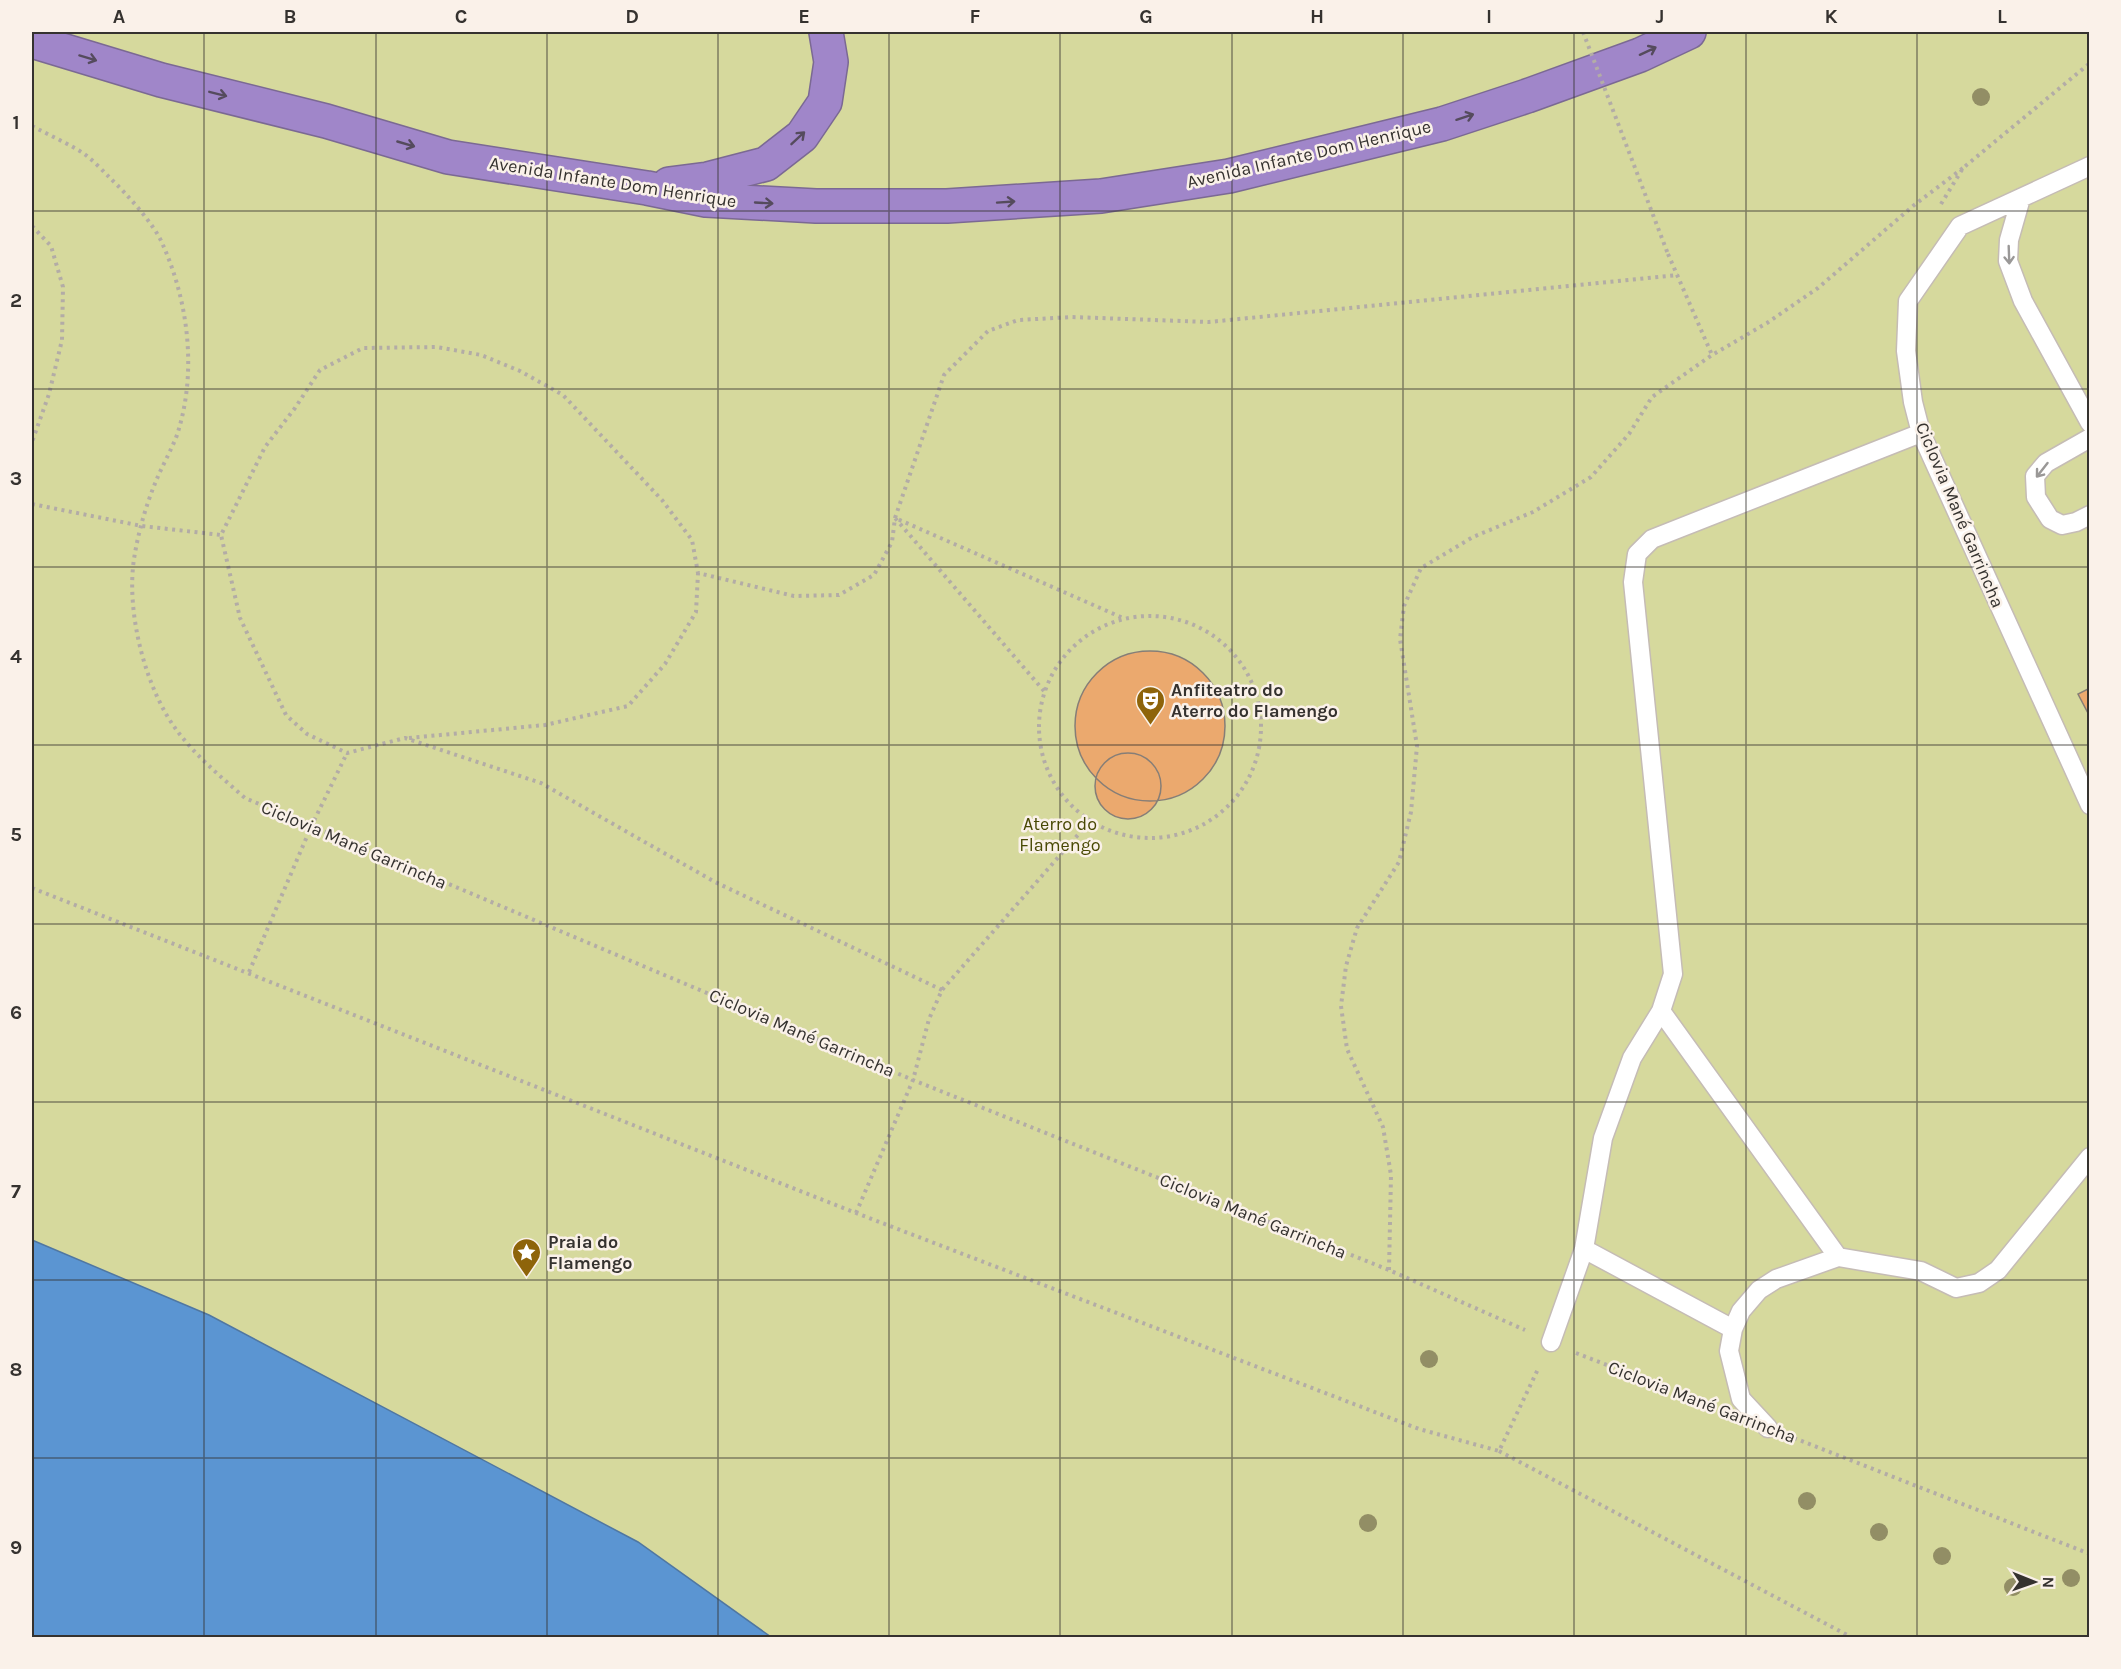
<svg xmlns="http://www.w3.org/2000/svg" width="2121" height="1669" viewBox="0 0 2121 1669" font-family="Karla,sans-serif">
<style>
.green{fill:#d6d99d}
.water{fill:#5b95d2;stroke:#5077a1;stroke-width:1.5}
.building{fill:#eba96e;stroke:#867e77;stroke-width:1.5}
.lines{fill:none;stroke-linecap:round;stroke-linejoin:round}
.lane-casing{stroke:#c5bcb5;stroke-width:21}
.highway-casing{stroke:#7b6993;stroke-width:36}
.path{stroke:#b3aca6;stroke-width:4;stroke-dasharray:3 4.5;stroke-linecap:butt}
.lane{stroke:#fff;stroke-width:18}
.highway{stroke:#a086c9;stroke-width:33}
.path-bridge{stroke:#b3aca6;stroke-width:4;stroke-dasharray:3 4.5;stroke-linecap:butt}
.tree{fill:#928e65}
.oneway{stroke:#554b5d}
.oneway2{stroke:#9a9897}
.grid{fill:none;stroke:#35322f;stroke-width:1.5;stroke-opacity:0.55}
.labels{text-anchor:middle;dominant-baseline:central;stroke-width:5;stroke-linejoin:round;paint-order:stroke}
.street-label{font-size:18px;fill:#35322f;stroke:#faf1e9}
.poi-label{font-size:18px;font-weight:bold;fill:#35322f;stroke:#faf1e9;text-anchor:start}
.park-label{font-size:18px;fill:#484803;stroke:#faf1e9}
.neatline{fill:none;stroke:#35322f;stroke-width:2}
.grid-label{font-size:20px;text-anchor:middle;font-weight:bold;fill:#35322f}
</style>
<rect width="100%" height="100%" fill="#ede3dc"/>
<path class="green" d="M32,32H2089V1637H771L638,1542L209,1315L32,1240Z"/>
<path class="water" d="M32,1240L209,1315L638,1542L771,1637H32Z"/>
<path class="building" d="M1075 726a75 75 0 1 1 150 0a75 75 0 1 1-150 0Z
M2090,688V717L2078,694Z
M1095 786a33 33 0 1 1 66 0a33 33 0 1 1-66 0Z"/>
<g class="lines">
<defs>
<path id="lane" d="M2090,166L1960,226L1908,301L1906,351L1913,402L1921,433L2090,805
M2021,198L2009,240L2008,261L2023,301L2090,423
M2090,438L2046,463L2035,476L2036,497L2050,519L2062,525L2076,522L2090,515
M1661,1011L1838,1257
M1584,1249L1733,1329
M1551,1342L1584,1249L1603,1138L1632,1058L1661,1011L1673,974L1633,582L1637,554L1652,539L1921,433
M1768,1428L1741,1399L1729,1351L1733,1329L1741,1311L1759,1290L1776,1279L1838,1257L1921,1271L1956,1288L1979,1283L1998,1270L2090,1157"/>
<path id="highway" d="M32,41L161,80L326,121L448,157L647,188L706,200L816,206H947L1101,196L1229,176L1442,124L1527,96L1640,55L1689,32
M669,184L708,179L766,164L802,136L825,102L831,62L826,32"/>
</defs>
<use href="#lane" class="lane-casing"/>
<use href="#highway" class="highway-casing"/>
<path class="path" d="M32,126C49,135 67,143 83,153C93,160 102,170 110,178C126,193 155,225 163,245C189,304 197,374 177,435C171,451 162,466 156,481C146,505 138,533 134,559C126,612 145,689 178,732C197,757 221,777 245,798L913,1080L1389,1270L1525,1330
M1941,204L1963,168L2090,63
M32,226L51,246L63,287L62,340L49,394L32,442
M1668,254L1712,355
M32,504L142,526L221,535
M1039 727a111 111 0 1 1 222 0a111 111 0 1 1-222 0Z
M1044,691L895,518L1123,618
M409,738L545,725L628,706L665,664L696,612L698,573
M32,888L856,1213L1419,1429L1499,1451L1539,1367
M249,972L311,827L347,753
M942,990L715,882L541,783L405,738L347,753L307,734L286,715L240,618L221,535L265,447L295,408L320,370L363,348L437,347L481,355L520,371L563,395L662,500L692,540L698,573L794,596L839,595L874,575L892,542L895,518L944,375L988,331L1018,320L1072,317L1209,322L1678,275
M856,1213L913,1080L929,1019L942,990L1090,821
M1389,1270L1391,1175L1383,1127L1347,1049L1341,1006L1346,966L1357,928L1399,862L1411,812L1417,746L1400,639L1404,606L1421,568L1473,537L1533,512L1591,477L1629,434L1652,397L1712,355L1767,323L1818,288L1913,206L1963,168
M1576,1353L1715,1407
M1794,1438L2090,1554
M1499,1451L1851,1637"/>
<use href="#lane" class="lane"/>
<use href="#highway" class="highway"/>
<path class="path-bridge" d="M1583,32L1668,254"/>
</g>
<g class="tree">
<circle cx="1981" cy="97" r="9"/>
<circle cx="1429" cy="1359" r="9"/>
<circle cx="1807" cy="1501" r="9"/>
<circle cx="1368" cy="1523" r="9"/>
<circle cx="1879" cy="1532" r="9"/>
<circle cx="1942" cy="1556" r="9"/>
<circle cx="2071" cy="1578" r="9"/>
<circle cx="2013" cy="1587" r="9"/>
</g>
<defs><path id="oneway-shaft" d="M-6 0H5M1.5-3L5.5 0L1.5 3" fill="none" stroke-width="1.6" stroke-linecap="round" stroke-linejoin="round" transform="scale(1.5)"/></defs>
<g class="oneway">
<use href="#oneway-shaft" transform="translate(1648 51) rotate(-25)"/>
<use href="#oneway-shaft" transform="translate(88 58) rotate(17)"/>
<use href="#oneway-shaft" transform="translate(218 94) rotate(14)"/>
<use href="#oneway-shaft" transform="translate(1465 117) rotate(-18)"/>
<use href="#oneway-shaft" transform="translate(798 138) rotate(-43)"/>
<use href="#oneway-shaft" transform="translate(406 144) rotate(16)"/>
<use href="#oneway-shaft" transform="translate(1006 202) rotate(-4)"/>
<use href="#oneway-shaft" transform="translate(764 203) rotate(3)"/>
</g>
<g class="oneway2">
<use href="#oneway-shaft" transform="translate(2009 255) rotate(88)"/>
<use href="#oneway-shaft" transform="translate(2042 470) rotate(128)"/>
</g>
<path class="grid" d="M204,32V1638M376,32V1638M547,32V1638M718,32V1638M889,32V1638M1060,32V1638M1232,32V1638M1403,32V1638M1574,32V1638M1746,32V1638M1917,32V1638M32,211H2090M32,389H2090M32,567H2090M32,745H2090M32,924H2090M32,1102H2090M32,1280H2090M32,1458H2090"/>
<defs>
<symbol id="theatre-pin" viewBox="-11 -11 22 30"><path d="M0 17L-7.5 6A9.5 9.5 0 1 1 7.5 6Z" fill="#8e640a" stroke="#faf1e9"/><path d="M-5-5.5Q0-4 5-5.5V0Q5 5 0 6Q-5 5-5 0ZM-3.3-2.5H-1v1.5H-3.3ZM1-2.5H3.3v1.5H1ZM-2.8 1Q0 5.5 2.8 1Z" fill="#fff"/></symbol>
<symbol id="sight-pin" viewBox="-11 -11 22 30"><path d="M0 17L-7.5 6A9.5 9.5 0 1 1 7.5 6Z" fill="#8e640a" stroke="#faf1e9"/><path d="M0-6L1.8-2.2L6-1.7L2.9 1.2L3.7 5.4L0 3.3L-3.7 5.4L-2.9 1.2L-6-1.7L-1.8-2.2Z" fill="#fff"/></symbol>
</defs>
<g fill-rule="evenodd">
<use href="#theatre-pin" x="1134" y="684" width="33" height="45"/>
<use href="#sight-pin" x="510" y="1236" width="33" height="45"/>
</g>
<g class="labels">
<g class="street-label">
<text transform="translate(1309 154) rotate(-13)">Avenida Infante Dom Henrique</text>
<text transform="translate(613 182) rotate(9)">Avenida Infante Dom Henrique</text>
<text transform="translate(1960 515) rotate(67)">Ciclovia Mané Garrincha</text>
<text transform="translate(354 845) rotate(23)">Ciclovia Mané Garrincha</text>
<text transform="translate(802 1033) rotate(23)">Ciclovia Mané Garrincha</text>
<text transform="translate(1253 1216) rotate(22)">Ciclovia Mané Garrincha</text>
<text transform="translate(1702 1402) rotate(21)">Ciclovia Mané Garrincha</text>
</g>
<g class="poi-label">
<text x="1171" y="690">Anfiteatro do<tspan x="1171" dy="21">Aterro do Flamengo</tspan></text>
<text x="548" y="1242">Praia do<tspan x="548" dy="21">Flamengo</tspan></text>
</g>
<g class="park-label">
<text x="1060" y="824">Aterro do<tspan x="1060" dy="21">Flamengo</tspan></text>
</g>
</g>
<rect width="2121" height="1669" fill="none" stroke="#faf1e9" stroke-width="66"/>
<g transform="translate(2034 1582) rotate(91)" stroke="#faf1e9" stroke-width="4.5" paint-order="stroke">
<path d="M0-4.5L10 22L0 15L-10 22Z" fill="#35322f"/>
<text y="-9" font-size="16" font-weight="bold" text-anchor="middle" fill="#35322f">N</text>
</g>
<rect x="33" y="33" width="2055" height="1603" class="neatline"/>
<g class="grid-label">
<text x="119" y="23">A</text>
<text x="290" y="23">B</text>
<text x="461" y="23">C</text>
<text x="632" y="23">D</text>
<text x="804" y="23">E</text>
<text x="975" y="23">F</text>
<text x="1146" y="23">G</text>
<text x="1317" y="23">H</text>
<text x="1489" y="23">I</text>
<text x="1660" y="23">J</text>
<text x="1831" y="23">K</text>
<text x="2002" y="23">L</text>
<text x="16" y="129">1</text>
<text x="16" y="307">2</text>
<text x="16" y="485">3</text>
<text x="16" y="663">4</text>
<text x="16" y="841">5</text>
<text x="16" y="1019">6</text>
<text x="16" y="1198">7</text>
<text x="16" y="1376">8</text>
<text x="16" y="1554">9</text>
</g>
</svg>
